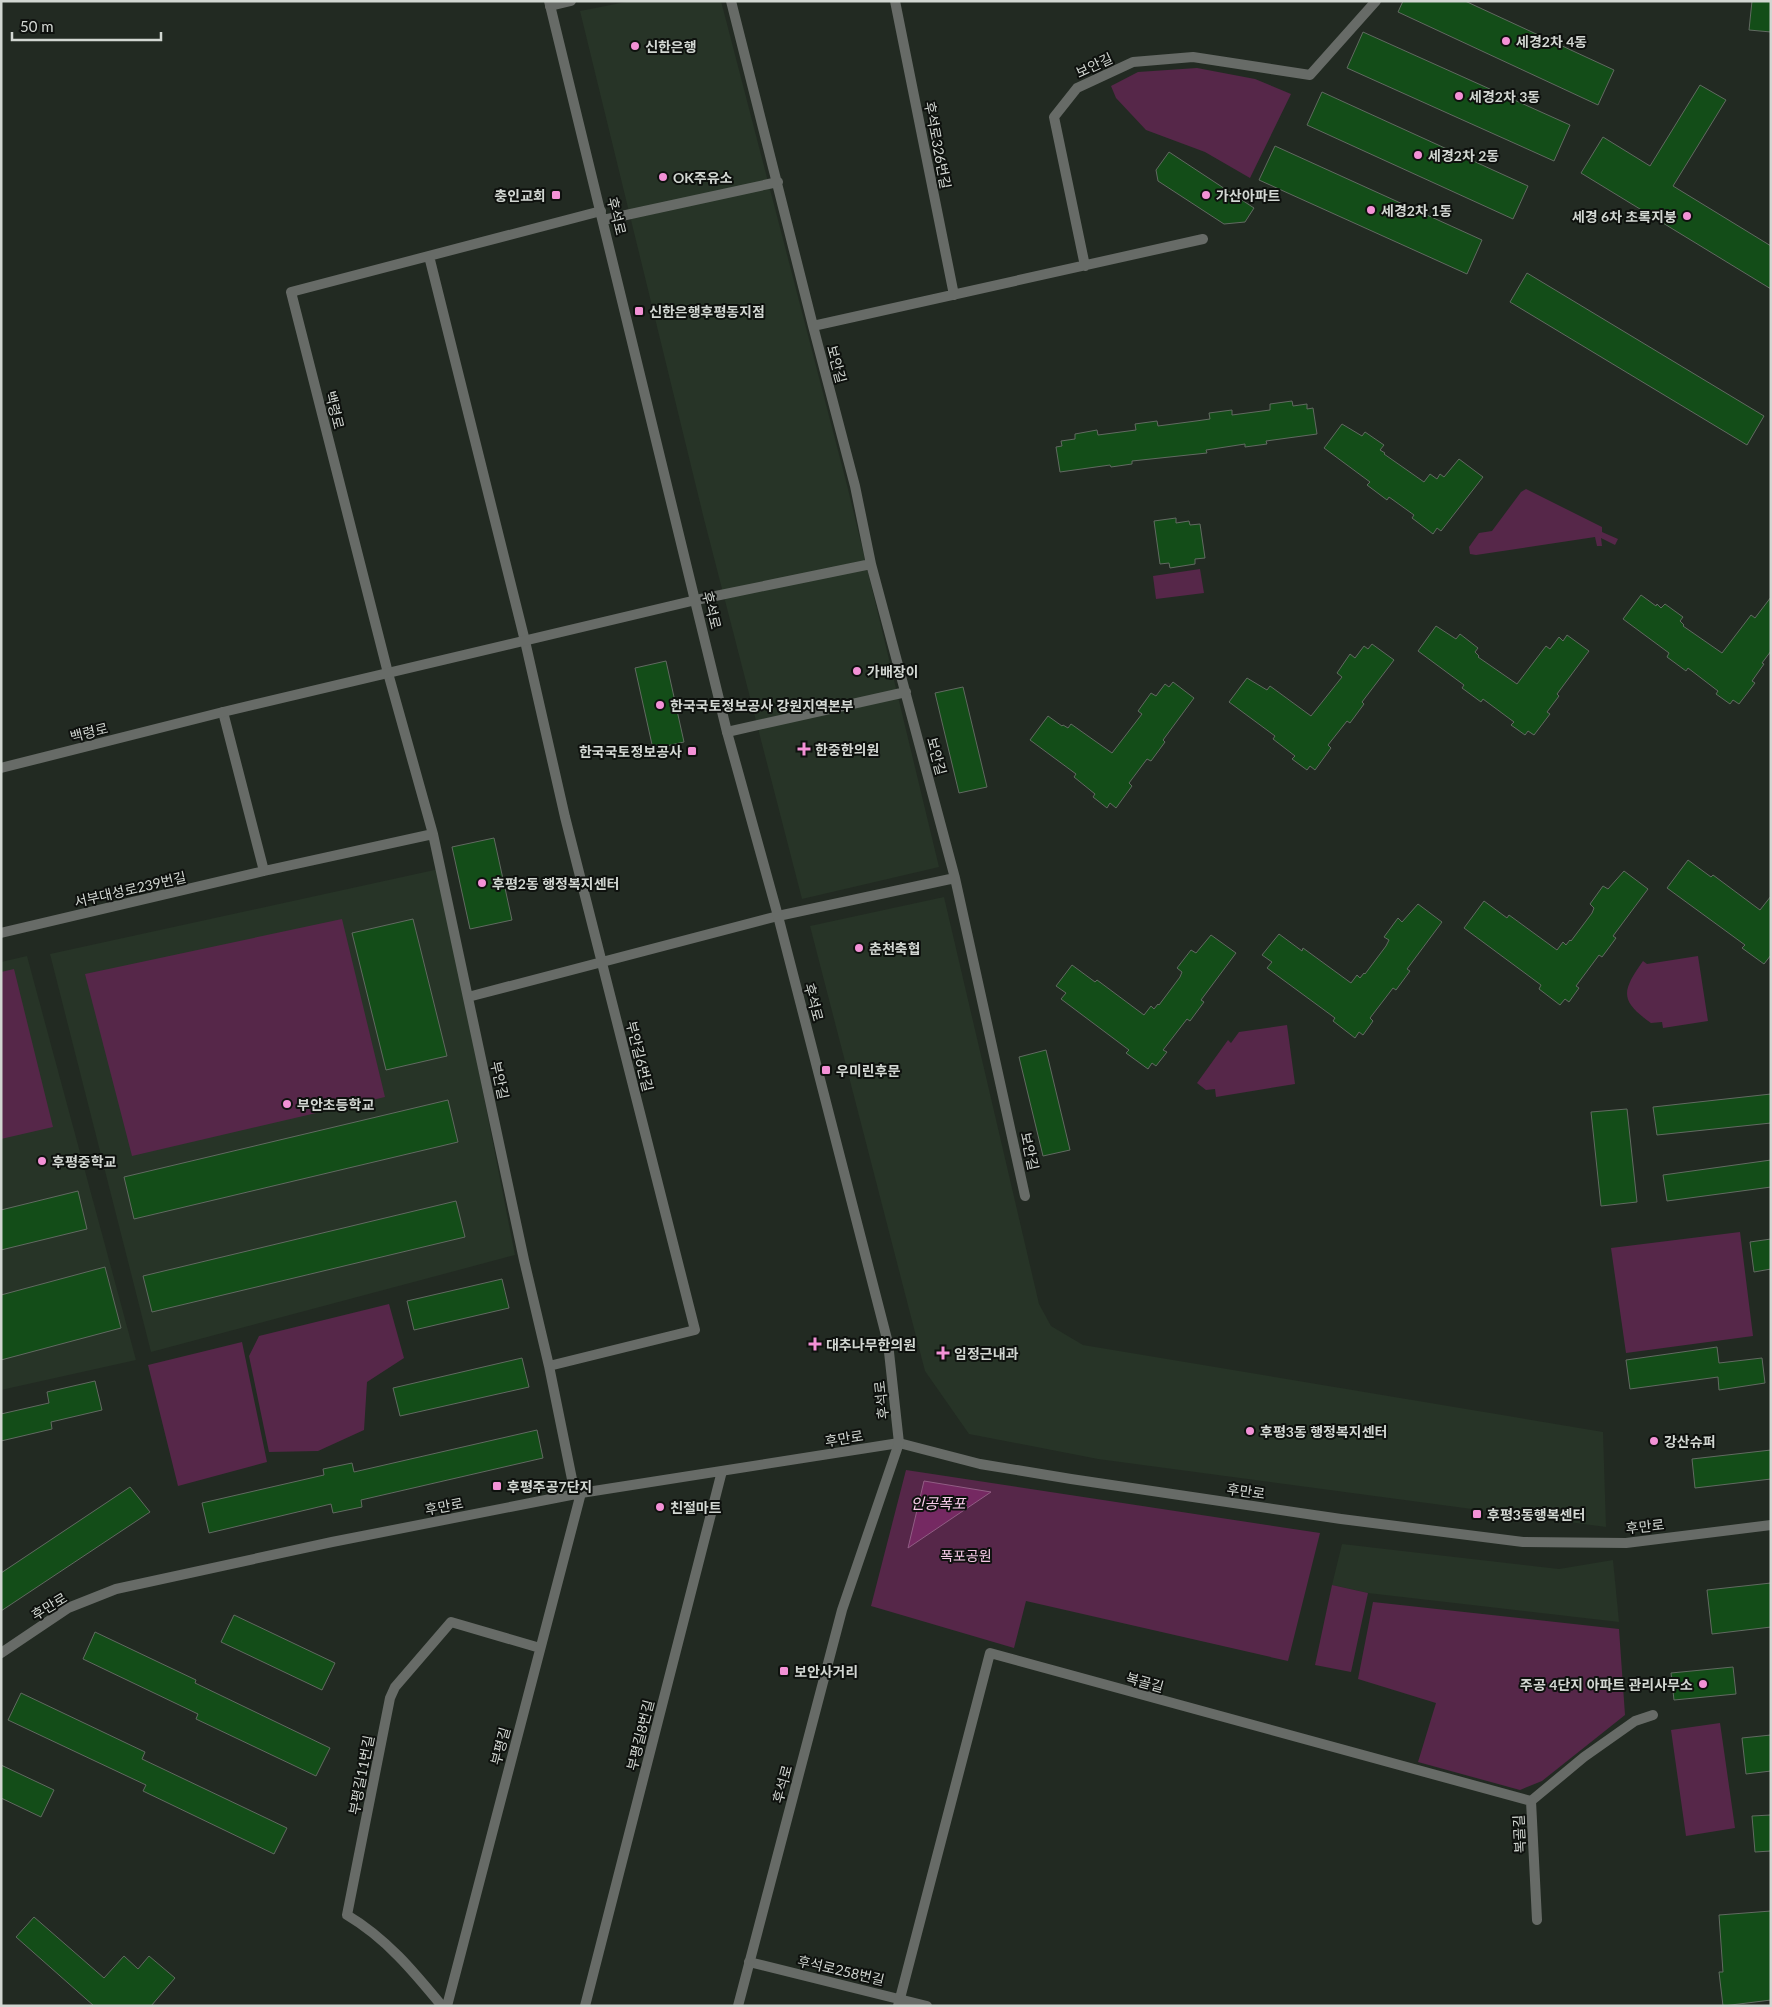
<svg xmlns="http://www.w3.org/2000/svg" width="1772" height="2007" viewBox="0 0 1772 2007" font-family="Lato,'Noto Sans KR',sans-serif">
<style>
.built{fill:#273427}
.green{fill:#562749}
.water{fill:#752962;stroke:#915d84}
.building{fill:#134d18;stroke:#616a61}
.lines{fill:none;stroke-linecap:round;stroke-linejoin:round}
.pedestrian{stroke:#676b67;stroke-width:10}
.minor{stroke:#676b67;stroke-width:10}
.tertiary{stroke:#676b67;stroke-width:10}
.poi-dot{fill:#f391d6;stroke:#0e110e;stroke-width:2}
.labels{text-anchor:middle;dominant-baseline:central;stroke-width:4;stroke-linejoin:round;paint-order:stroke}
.poi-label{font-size:14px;font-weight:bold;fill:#d2d7d2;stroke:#0e110e;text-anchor:start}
.street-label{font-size:14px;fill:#d2d7d2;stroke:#0e110e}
.park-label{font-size:14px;fill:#f5c9e6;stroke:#0e110e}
.water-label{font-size:15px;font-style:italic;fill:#f7cbe9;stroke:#0e110e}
</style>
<rect width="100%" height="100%" fill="#222a22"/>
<path class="built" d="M631,1H721L848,489L939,867L802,899L704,519L580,11Z
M439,869L515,1255L151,1352L50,954Z
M944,897L1039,1304L1051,1326L1083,1345L1603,1432L1606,1527L1098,1459L969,1434L925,1371L810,926Z
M27,956L136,1360L1,1390V962Z
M1342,1544L1559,1569L1613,1560L1619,1622L1368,1593L1332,1585Z"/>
<path class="green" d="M1197,68L1255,79L1291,94L1250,178L1205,152L1146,130L1116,98L1111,86L1138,72Z
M1526,489L1602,527V532L1618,539L1615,545L1601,538L1602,546H1597L1595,537L1476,555L1470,554L1469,547L1479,533L1492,531L1521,492Z
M1200,569L1204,593L1156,599L1153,576Z
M342,919L385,1097L132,1156L85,974Z
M1698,956L1708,1021L1663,1028L1662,1022L1651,1023C1620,1001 1621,992 1643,961L1647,964Z
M14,969L53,1127L1,1139V972Z
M1287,1025L1295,1084L1216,1097L1215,1089L1206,1090L1197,1083L1228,1040L1231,1043L1239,1032Z
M1740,1232L1753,1336L1626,1353L1611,1248Z
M389,1304L404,1358L367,1382L364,1430L318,1451L269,1452L249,1356L259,1336Z
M242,1342L267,1462L178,1486L148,1365Z
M906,1470L1320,1533L1288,1661L1026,1601L1014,1648L871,1606Z
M1332,1585L1368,1593L1351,1672L1315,1665Z
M1373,1602L1619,1629L1625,1715L1542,1781L1520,1790L1418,1762L1436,1703L1358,1679Z
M1720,1723L1735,1828L1686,1836L1671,1730Z"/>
<path class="water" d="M924,1481L991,1492L908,1548Z"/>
<path class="building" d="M1403,1H1465L1614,70L1598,105L1398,12Z
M1752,1H1771V32L1749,30Z
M1363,32L1570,125L1554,161L1347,68Z
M1700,85L1726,100L1673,186L1771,246V289L1581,173L1603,137L1650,166Z
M1322,92L1528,186L1513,219L1307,125Z
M1275,146L1482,240L1467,274L1259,180Z
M1169,152L1254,208L1245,222L1224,224L1158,181L1156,170Z
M1527,273L1764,416L1747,445L1510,302Z
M1292,401L1293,406L1307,404V409L1313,408L1317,434L1266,441L1267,444L1245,447V444L1206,450L1207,453L1132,461V464L1111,467L1110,465L1060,472L1056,447L1062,446L1061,441L1075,439V434L1097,430L1098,435L1136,430L1135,424L1157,421L1158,426L1196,421L1210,419L1209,413L1232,410V415L1270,410V404Z
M1342,424L1362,436L1365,432L1384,445L1380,450L1385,453L1384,454L1424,482L1430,474L1437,479L1440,474L1444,477L1459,459L1483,477L1441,531L1437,528L1433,534L1412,518L1414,515L1389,497L1387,500L1367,485L1370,482L1324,448Z
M1176,518V523L1189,521L1190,525L1200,524L1205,558L1195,559V564L1170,568L1169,563L1160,564L1154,521Z
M1641,595L1656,606L1657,604L1661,608L1665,604L1683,617L1680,621L1684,625L1683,626L1722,653L1751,615L1755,618L1771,597V651L1762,663L1764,664L1752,681L1755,683L1739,704L1733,700L1730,704L1716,694L1718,691L1688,668L1686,671L1667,657L1669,653L1623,619Z
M1436,626L1456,639L1460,634L1478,648L1475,652L1479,656L1478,657L1517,684L1546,646L1550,649L1559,637L1563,641L1567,635L1589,651L1557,694L1559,696L1547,712L1550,714L1534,735L1528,731L1525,735L1511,725L1514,722L1483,699L1481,702L1462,688L1464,685L1418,651Z
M1372,644L1394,660L1362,702L1364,704L1350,723L1347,721L1328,745L1331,748L1315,770L1310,766L1307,770L1292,759L1295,756L1273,739L1275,736L1229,702L1247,678L1267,690L1270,686L1311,716L1342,677L1337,673L1350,654L1355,658L1364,646L1368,649Z
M666,661L684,742L653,749L635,668Z
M1173,682L1194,698L1163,740L1165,742L1151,761L1147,759L1129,783L1132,786L1116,808L1110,803L1107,808L1093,797L1095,794L1074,777L1076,774L1030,740L1048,716L1062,726L1063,725L1068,728L1071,724L1112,753L1142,714L1138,711L1151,693L1156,696L1165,684L1169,687Z
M963,687L987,787L959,793L935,693Z
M494,838L512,920L470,929L452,847Z
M1688,860L1711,877L1713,875L1760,910L1771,896V955L1764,964L1742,948L1745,945L1667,888Z
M1624,871L1648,889L1613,936L1616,938L1602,957L1599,955L1576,986L1579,988L1569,1002L1565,999L1560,1005L1539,989L1541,985L1464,928L1484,901L1507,918L1509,915L1557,950L1563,942L1566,945L1570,940L1571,941L1592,913L1594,908L1590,904L1603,886L1608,889Z
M1418,904L1442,922L1407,969L1410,971L1396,990L1393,988L1370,1018L1373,1021L1363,1035L1359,1032L1355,1038L1333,1021L1335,1018L1267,968L1272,962L1262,955L1279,934L1302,951L1303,948L1351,983L1357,975L1360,978L1364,973L1365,974L1386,946L1389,940L1384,937L1398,918L1402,922Z
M413,919L447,1056L386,1070L352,933Z
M1211,935L1236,953L1201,1000L1204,1002L1190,1021L1187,1019L1163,1050L1167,1052L1156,1066L1152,1063L1148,1069L1126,1053L1129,1050L1061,999L1066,993L1056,986L1072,965L1095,982L1097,980L1144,1015L1151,1006L1154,1009L1158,1004L1159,1005L1180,977L1182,972L1177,968L1191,950L1196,953Z
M1046,1050L1070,1150L1043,1156L1019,1057Z
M1771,1094V1123L1657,1135L1653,1107Z
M448,1100L458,1142L134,1219L124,1177Z
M1627,1109L1637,1202L1601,1206L1591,1112Z
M1771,1160V1187L1667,1201L1663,1175Z
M78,1191L87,1229L1,1250V1210Z
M456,1201L465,1237L152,1312L143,1276Z
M1771,1239V1269L1754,1272L1750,1242Z
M105,1267L121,1328L1,1360V1295Z
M502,1279L509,1308L414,1330L407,1301Z
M1717,1347L1719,1363L1762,1358L1765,1383L1719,1390L1718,1377L1630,1389L1626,1360Z
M522,1358L529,1387L400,1416L393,1388Z
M95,1381L102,1410L51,1422L52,1429L1,1441V1414L49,1403L47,1392Z
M537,1430L543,1458L361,1500L362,1507L333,1513L331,1504L209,1533L202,1503L324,1475L323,1469L352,1463L354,1472Z
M1771,1450V1479L1695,1488L1692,1459Z
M130,1487L150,1512L1,1611V1573Z
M1771,1583V1627L1712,1634L1707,1590Z
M234,1615L335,1663L322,1690L221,1642Z
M95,1632L196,1680L195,1683L330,1748L316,1776L196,1719L198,1714L83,1659Z
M1733,1667L1736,1694L1674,1700L1671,1673Z
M21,1693L145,1752L142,1759L287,1828L274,1854L143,1791L146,1785L8,1720Z
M1771,1735V1771L1746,1774L1742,1738Z
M1,1765L54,1790L41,1817L1,1798Z
M1771,1815V1851L1755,1852L1752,1816Z
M1771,1911V2000L1723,2006L1719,1972H1723L1719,1915Z
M34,1917L104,1978L124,1956L138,1969L149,1956L175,1978L151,2006H94L16,1937Z"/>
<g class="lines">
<path class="pedestrian" d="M1531,1801L1584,1757L1635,1721L1653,1715"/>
<path class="minor" d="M731,1L813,326L855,486L871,564L955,878L1025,1196
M895,1L954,295
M550,6L571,1
M603,220L778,182
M429,256L525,641L565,817L695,1330L549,1366
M1085,266L1054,117L1077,88L1133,62L1193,57L1310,75L1376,1
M813,326L1203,239
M696,600L871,564
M223,712L264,871
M727,732L906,692
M1,933L264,871L433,834
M468,997L778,916L955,878
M575,1494L549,1366L524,1260L433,834L388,673L291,292L601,211
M1,1653L68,1608L116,1589L332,1542L581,1493L899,1443L980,1464L1071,1479L1341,1519L1523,1542L1626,1543L1771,1525
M749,1962L927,2006
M442,2006C414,1972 386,1938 347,1915L390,1698L395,1687L451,1622L540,1648
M447,2006L581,1493
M585,2006L722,1471
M898,2006L990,1653L1531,1801L1537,1920"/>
<path class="tertiary" d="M549,1L727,732L778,916L888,1343L899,1443L842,1610L738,2006
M1,768L223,712L696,600"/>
</g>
<g class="poi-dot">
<circle cx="1506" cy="41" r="5"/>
<circle cx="635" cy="46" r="5"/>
<circle cx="1459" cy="96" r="5"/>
<circle cx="1418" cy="155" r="5"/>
<circle cx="663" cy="177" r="5"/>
<rect x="551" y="190" width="10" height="10" rx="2.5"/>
<circle cx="1206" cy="195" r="5"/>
<circle cx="1371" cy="210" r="5"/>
<circle cx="1687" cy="216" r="5"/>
<rect x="634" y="306" width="10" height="10" rx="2.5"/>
<circle cx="857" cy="671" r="5"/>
<circle cx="660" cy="705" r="5"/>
<path d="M801.5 741.5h5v5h5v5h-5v5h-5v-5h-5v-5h5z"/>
<rect x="687" y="746" width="10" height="10" rx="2.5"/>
<circle cx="482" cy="883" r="5"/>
<circle cx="859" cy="948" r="5"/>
<rect x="821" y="1065" width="10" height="10" rx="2.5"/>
<circle cx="287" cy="1104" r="5"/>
<circle cx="42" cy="1161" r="5"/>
<path d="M812.5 1336.5h5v5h5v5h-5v5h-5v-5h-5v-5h5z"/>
<path d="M940.5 1345.5h5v5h5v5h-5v5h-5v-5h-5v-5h5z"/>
<circle cx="1250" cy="1431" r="5"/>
<circle cx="1654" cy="1441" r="5"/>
<rect x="492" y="1481" width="10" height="10" rx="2.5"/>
<circle cx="660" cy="1507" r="5"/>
<rect x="1472" y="1509" width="10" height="10" rx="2.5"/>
<rect x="779" y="1666" width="10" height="10" rx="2.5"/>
<circle cx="1703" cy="1684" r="5"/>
</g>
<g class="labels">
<g class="poi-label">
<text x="1516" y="41">세경2차 4동</text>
<text x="645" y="46">신한은행</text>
<text x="1469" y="96">세경2차 3동</text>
<text x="1428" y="155">세경2차 2동</text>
<text x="673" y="177">OK주유소</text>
<text x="546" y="195" text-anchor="end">충인교회</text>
<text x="1216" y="195">가산아파트</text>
<text x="1381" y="210">세경2차 1동</text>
<text x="1677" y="216" text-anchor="end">세경 6차 초록지붕</text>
<text x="649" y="311">신한은행후평동지점</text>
<text x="867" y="671">가배장이</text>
<text x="670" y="705">한국국토정보공사 강원지역본부</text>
<text x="815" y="749">한중한의원</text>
<text x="682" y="751" text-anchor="end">한국국토정보공사</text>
<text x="492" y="883">후평2동 행정복지센터</text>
<text x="869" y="948">춘천축협</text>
<text x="836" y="1070">우미린후문</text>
<text x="297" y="1104">부안초등학교</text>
<text x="52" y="1161">후평중학교</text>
<text x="826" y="1344">대추나무한의원</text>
<text x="954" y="1353">임정근내과</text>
<text x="1260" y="1431">후평3동 행정복지센터</text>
<text x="1664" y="1441">강산슈퍼</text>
<text x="507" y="1486">후평주공7단지</text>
<text x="670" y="1507">친절마트</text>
<text x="1487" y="1514">후평3동행복센터</text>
<text x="794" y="1671">보안사거리</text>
<text x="1693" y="1684" text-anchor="end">주공 4단지 아파트 관리사무소</text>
</g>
<g class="street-label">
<text transform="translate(1094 65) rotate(-25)">보안길</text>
<text transform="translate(938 145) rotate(79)">후석로326번길</text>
<text transform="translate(617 216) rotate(76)">후석로</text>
<text transform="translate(837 364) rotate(75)">보안길</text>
<text transform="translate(335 410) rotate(76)">백령로</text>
<text transform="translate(712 610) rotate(76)">후석로</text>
<text transform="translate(89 732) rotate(-14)">백령로</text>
<text transform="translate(937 756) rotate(75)">보안길</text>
<text transform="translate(130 889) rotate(-13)">서부대성로239번길</text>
<text transform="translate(814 1002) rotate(75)">후석로</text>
<text transform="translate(640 1056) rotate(76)">부안길6번길</text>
<text transform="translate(500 1080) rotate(78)">부안길</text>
<text transform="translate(1030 1151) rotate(78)">보안길</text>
<text transform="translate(881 1400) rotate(-96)">후석로</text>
<text transform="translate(844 1438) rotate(-9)">후만로</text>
<text transform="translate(1246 1491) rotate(8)">후만로</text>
<text transform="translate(444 1506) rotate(-11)">후만로</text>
<text transform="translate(1645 1526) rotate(-6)">후만로</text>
<text transform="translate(49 1606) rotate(-31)">후만로</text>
<text transform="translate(1145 1682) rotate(15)">복골길</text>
<text transform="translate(640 1735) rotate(-76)">부평길8번길</text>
<text transform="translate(500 1746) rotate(-75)">부평길</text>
<text transform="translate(361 1775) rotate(-79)">부평길11번길</text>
<text transform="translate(782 1784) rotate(-75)">후석로</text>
<text transform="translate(1519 1834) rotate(-93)">복골길</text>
<text transform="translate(841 1970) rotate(13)">후석로258번길</text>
</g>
<g class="park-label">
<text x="966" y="1555">폭포공원</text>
</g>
<g class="water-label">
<text x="938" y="1503">인공폭포</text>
</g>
</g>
<rect width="1772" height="2007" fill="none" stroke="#d2d7d2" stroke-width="5"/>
<path d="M12 32v8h149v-8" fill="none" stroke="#d2d7d2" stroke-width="2.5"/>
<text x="20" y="32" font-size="15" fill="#d2d7d2" stroke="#0e110e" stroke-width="4" paint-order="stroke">50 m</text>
</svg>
